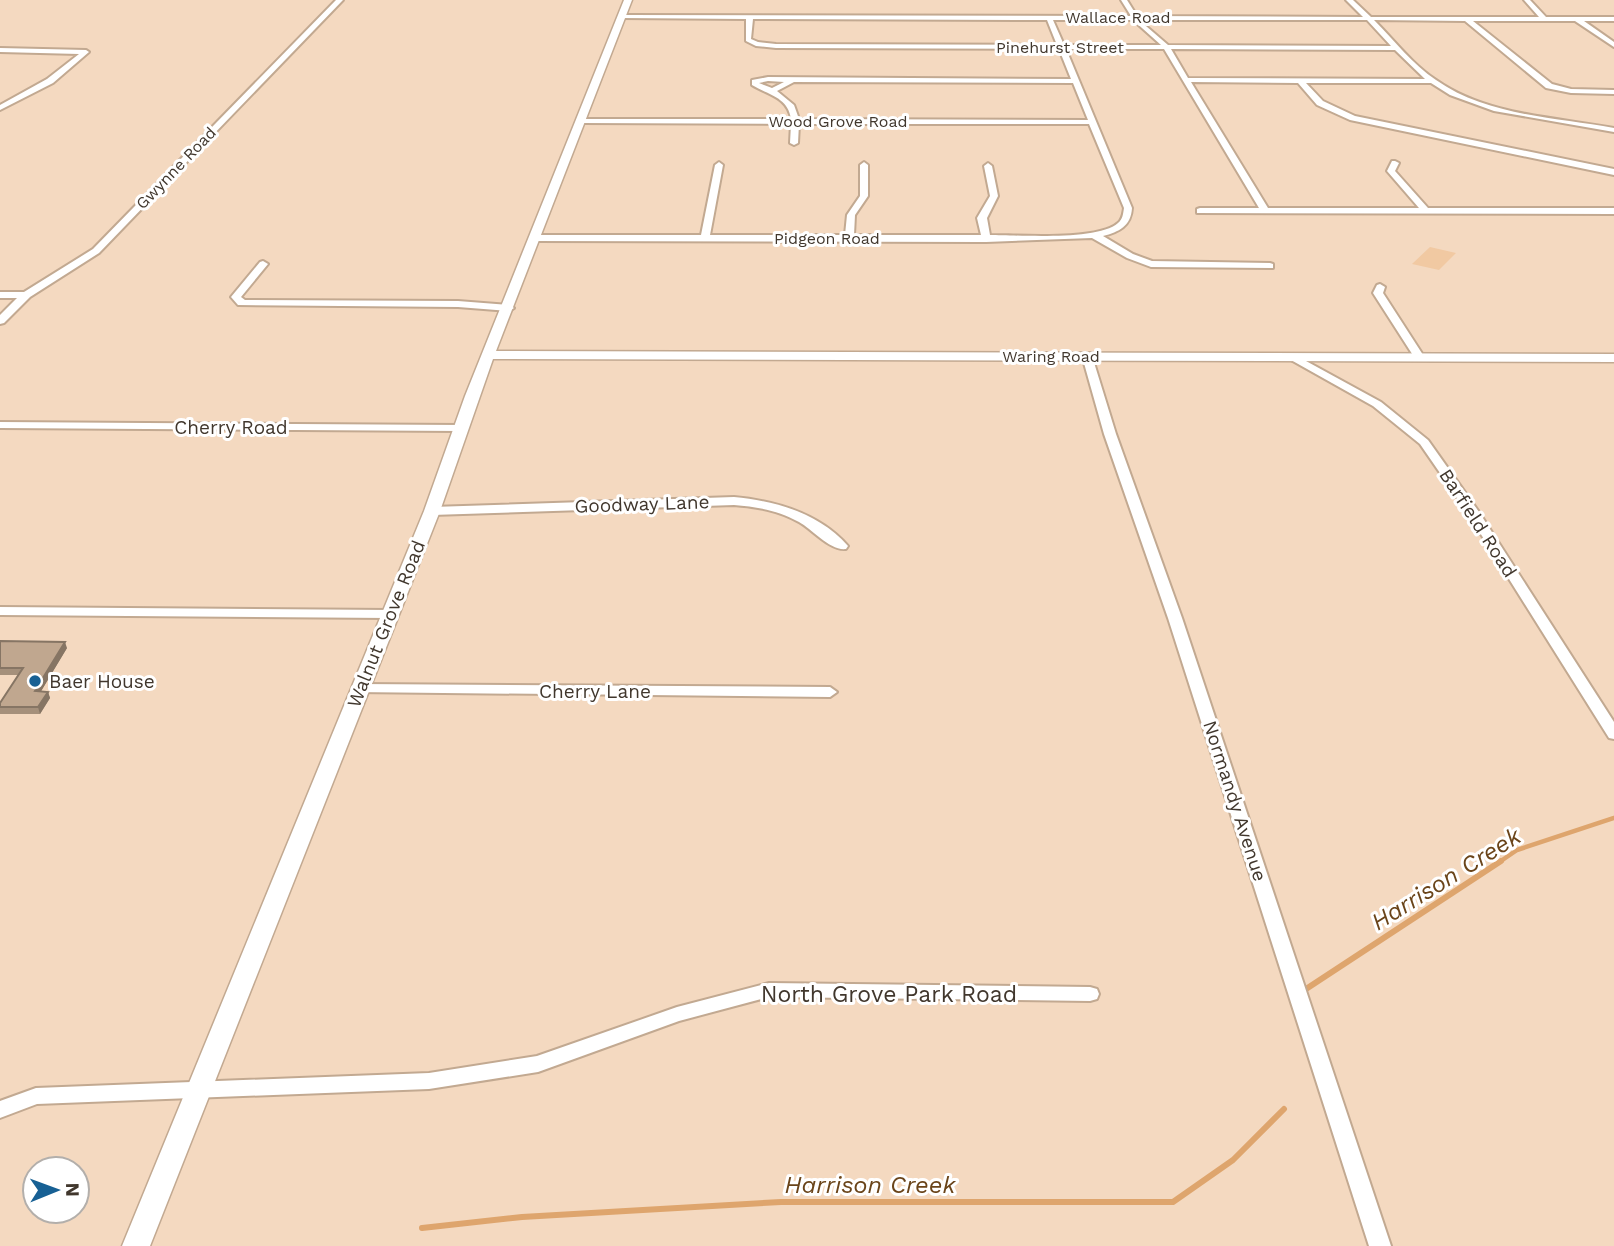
<svg xmlns="http://www.w3.org/2000/svg" width="1614" height="1246" viewBox="0 0 1614 1246" font-family="'Work Sans',sans-serif">
<style>
.green{fill:#f1c9a2}
.lines{fill:none;stroke-linecap:round;stroke-linejoin:round}
.stream-far1{stroke:#dea56d;stroke-width:4.5}
.stream{stroke:#dea56d;stroke-width:6}
.minor-casing{stroke:#c2a991;stroke-width:4}
.major-casing{stroke:#c2a991;stroke-width:3}
.minor{fill:#fff;fill-rule:evenodd}
.major{fill:#fff;fill-rule:evenodd}
.wall{fill:#a5907b}
.shaded-wall{fill:#867564}
.building{fill:#c0a78f;stroke:#867564;stroke-width:2}
.poi-dot{fill:#176094;stroke:#fff;stroke-width:2.5}
.labels{text-anchor:middle;dominant-baseline:central;stroke-width:6;stroke-linejoin:round;paint-order:stroke}
.far-street-label{font-size:16px;fill:#41372d;stroke:#fff}
.street-label{font-size:19px;fill:#41372d;stroke:#fff}
.poi-label{font-size:19px;fill:#41372d;stroke:#fff;text-anchor:start}
.near-street-label{font-size:23px;fill:#41372d;stroke:#fff}
.near-water-label{font-size:24px;font-style:italic;fill:#6a4419;stroke:#fff}
</style>
<rect width="100%" height="100%" fill="#f4d9c0"/>
<path class="green" d="M1430,247L1456,253L1439,270L1412,264Z"/>
<g class="lines">
<path class="stream-far1" d="M1498,863L1517,850L1614,818"/>
<path class="stream" d="M1306,989L1501,861
M422,1228L522,1217L781,1202H1173L1233,1160L1284,1109"/>
<defs>
<path id="minor" d="M336,0H343L99,253L30,297L4,323L0,324V315L17,298H0V292H24L93,249Z
M1121,0H1127L1137,16L1363,17L1346,0H1353L1371,17H1539L1524,0H1530L1546,17H1614V21H1584L1614,42V47L1575,21H1473L1552,84L1571,89L1614,90V94L1571,93L1546,88L1465,21L1374,20C1395,41 1412,64 1436,80C1487,116 1555,117 1614,128V132L1494,111L1450,95L1431,83H1306L1323,101L1355,116L1614,169V175L1350,120L1317,105L1298,83L1191,82L1268,208H1419L1387,171L1392,161H1395L1399,163L1395,171L1428,208H1614V214L1197,213V209L1200,208H1259L1164,49H1066L1132,208C1131,226 1119,232 1103,236L1133,254L1152,261L1270,263L1273,264V268L1151,267L1127,258L1092,238L986,242L536,241L531,238L536,235H701L715,165L719,162L723,165L710,235H845L847,215L860,196V165L864,162L868,165V196L855,215L854,235H981L977,218L990,196L984,166L988,163L992,166L998,196L987,218L990,235C1018,235 1098,241 1118,223C1123,219 1123,214 1124,208L1089,124H799L798,143L794,145L790,143L791,124L582,123L578,121L582,119H791C788,97 768,95 752,85V80L768,77L1071,79L1059,49L776,48L756,46L746,41V19L621,18L623,15L1131,16ZM753,19L1047,20L1057,45L776,44L758,42L751,39ZM1053,20H1133L1161,45H1064ZM1139,20H1367L1391,46L1168,45ZM1171,49L1395,50L1425,79L1188,78ZM768,81L784,82L772,88L759,83ZM794,82L1073,83L1088,120L799,119L794,105L777,91Z
M0,48L86,50L89,52L53,83L0,110V105L47,79L79,54L0,52Z
M263,261L268,264L241,297L245,300L458,301L509,305L514,308L509,311L458,307L238,305L231,297L260,262Z
M1380,284L1385,287L1383,293L1425,358L1424,360H1416L1373,293L1377,285Z
M1087,353L1092,356L1116,434L1182,618L1391,1246H1369L1168,618L1104,434L1082,356Z
M1295,355L1381,402L1428,440L1479,512L1614,722V739L1609,738L1467,512L1420,444L1373,406L1291,360L1290,358Z
M0,422L461,425L467,428L461,431L0,428Z
M734,497C776,501 819,513 848,546L846,549C830,551 812,529 799,522C778,510 757,507 734,505L432,515L426,511L432,507Z
M0,607L390,610L397,614L390,618L0,615Z
M359,684L830,687L837,692L830,697L354,692L352,689L354,686Z
M769,983L1090,987L1097,989L1099,994L1097,999L1090,1001L769,997L679,1021L538,1072L429,1089L37,1104L0,1118V1101L36,1088L429,1073L537,1056L677,1007Z"/>
<path id="major" d="M624,0H632L496,351L1614,354V362L493,359L440,511L150,1246H122L424,511L465,396Z"/>
</defs>
<use href="#minor" class="minor-casing"/>
<use href="#major" class="major-casing"/>
<use href="#minor" class="minor"/>
<use href="#major" class="major"/>
</g>
<path class="wall" d="M0,641L67,648L41,691L48,692L50,698L40,714H0V703L18,675H0Z"/>
<path class="shaded-wall" d="M65,642L67,648L37,698L35,691Z
M48,692L50,698L40,714L38,707Z"/>
<path class="building" d="M0,641L65,642L35,691L48,692L38,707H0V703L23,668H0Z"/>
<circle class="poi-dot" cx="35" cy="681" r="7"/>
<g class="labels">
<g class="far-street-label">
<text x="1118" y="17">Wallace Road</text>
<text x="1060" y="47">Pinehurst Street</text>
<text x="838" y="121">Wood Grove Road</text>
<text transform="translate(176 168) rotate(-46)">Gwynne Road</text>
<text x="827" y="238">Pidgeon Road</text>
<text x="1051" y="356">Waring Road</text>
</g>
<g class="street-label">
<text x="231" y="427">Cherry Road</text>
<text transform="translate(642 504) rotate(-2)">Goodway Lane</text>
<text transform="translate(1478 523) rotate(57)">Barfield Road</text>
<text transform="translate(386 624) rotate(-68)">Walnut Grove Road</text>
<text x="595" y="691">Cherry Lane</text>
<text transform="translate(1235 801) rotate(72)">Normandy Avenue</text>
</g>
<g class="poi-label">
<text x="49" y="681">Baer House</text>
</g>
<g class="near-street-label">
<text x="889" y="994">North Grove Park Road</text>
</g>
<g class="near-water-label">
<text transform="translate(1446 879) rotate(-32)">Harrison Creek</text>
<text x="870" y="1185">Harrison Creek</text>
</g>
</g>
<g transform="translate(56 1190) rotate(89)"><circle r="33" fill="#ffffff" stroke="#b3afab" stroke-width="2"/>
<path d="M0-5L12 26L0 18L-12 26Z" fill="#176094"/>
<text y="-10" font-size="19" font-weight="bold" text-anchor="middle" fill="#41372d">N</text>
</g>
</svg>
